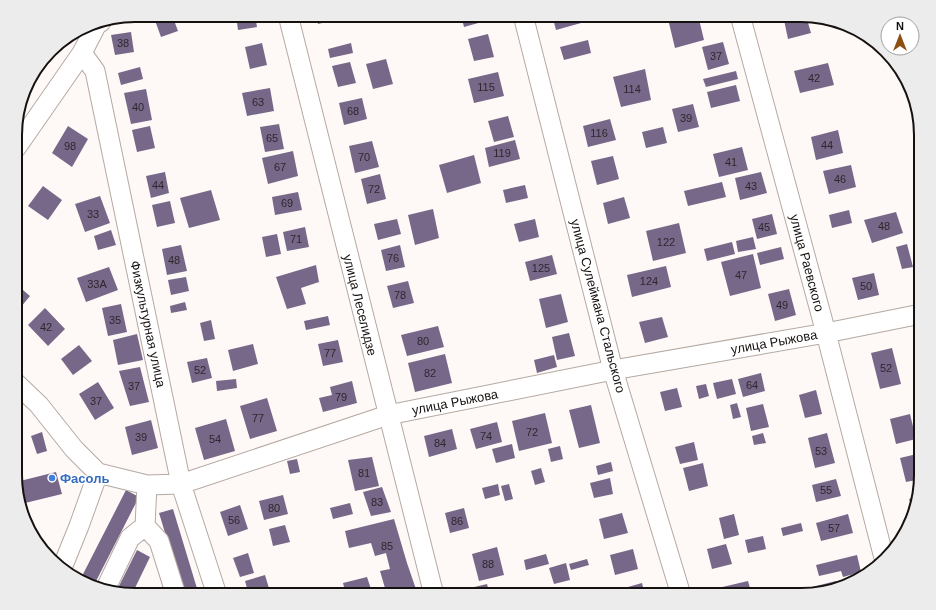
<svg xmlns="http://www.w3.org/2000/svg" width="936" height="610" viewBox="0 0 936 610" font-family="Helvetica,sans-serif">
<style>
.building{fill:#776889}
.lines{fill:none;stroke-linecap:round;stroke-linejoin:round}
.minor-casing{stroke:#b5a9a2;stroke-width:21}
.minor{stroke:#fff;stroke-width:19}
.shop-dot{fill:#3f7fe0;stroke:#fff;stroke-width:1.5}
.labels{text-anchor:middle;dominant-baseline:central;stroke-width:3;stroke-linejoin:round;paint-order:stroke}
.number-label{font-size:11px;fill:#2e272e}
.street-label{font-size:13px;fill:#15110f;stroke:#fff}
.shop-label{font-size:13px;font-weight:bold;fill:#366cbe;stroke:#fff;text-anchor:start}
.rim{fill:none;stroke:#15110f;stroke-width:2}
</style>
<rect width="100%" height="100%" fill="#fef9f6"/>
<path class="building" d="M153,15H172L178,31L161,37Z
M236,15H255L257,27L238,30Z
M316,15H337L338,19L318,24Z
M461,15H488L489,20L464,27Z
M552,15H579L581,23L556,30Z
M667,15H698L704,40L675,48Z
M804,16H806L811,33L788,39L784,20Z
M131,32L134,52L115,55L111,35Z
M488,34L494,57L474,61L468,39Z
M588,40L591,53L564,60L560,47Z
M723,42L729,64L708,70L702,47Z
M262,43L267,65L250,69L245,47Z
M351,43L353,53L330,58L328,49Z
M386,59L393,84L373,89L366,64Z
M350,62L356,83L338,87L332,66Z
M828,63L834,85L800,93L794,71Z
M140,67L143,79L121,85L118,73Z
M645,69L651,100L621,107L613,77Z
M736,71L738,79L706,87L703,79Z
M498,72L504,96L474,103L468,79Z
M908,84L912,99L910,100L906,85Z
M736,85L740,101L711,108L707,92Z
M270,88L274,111L247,116L242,93Z
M146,89L152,120L131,124L124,93Z
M362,98L367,119L344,125L339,103Z
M693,104L699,127L678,132L672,109Z
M508,116L514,137L494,142L488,121Z
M610,119L616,140L588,147L583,126Z
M279,124L284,149L265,152L260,127Z
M68,126L88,139L72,167L52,153Z
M150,126L155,148L137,152L132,130Z
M663,127L667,143L646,148L642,132Z
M838,130L843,153L816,160L811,137Z
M515,140L520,159L489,167L485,148Z
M372,141L379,167L355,173L349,146Z
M742,147L748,170L719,177L713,154Z
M293,151L298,176L268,184L262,158Z
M474,155L481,183L447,193L439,165Z
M613,156L619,179L597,185L591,161Z
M851,165L856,187L829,194L823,171Z
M165,172L169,193L151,198L146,176Z
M761,172L767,193L740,200L735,178Z
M380,174L386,199L367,204L361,179Z
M722,182L726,197L688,206L684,191Z
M525,185L528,198L506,203L503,190Z
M43,186L62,200L48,220L28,206Z
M211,190L220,220L189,228L180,198Z
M298,192L302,210L275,215L272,197Z
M100,196L110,223L85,232L75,204Z
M624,197L630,218L608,224L603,203Z
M170,201L175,223L157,227L152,205Z
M433,209L439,238L415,245L408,215Z
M849,210L852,223L832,228L829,215Z
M896,212L903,233L872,243L864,220Z
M772,214L777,234L757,239L752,219Z
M397,219L401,234L378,240L374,224Z
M535,219L539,237L519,242L514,224Z
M679,223L686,253L653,261L646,231Z
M305,227L309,247L287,251L283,232Z
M111,230L116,245L98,250L94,236Z
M277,234L281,254L266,257L262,237Z
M753,237L756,249L738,252L736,241Z
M732,242L735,254L707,261L704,249Z
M907,244L913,267L902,269L896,247Z
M181,245L187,271L167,275L162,249Z
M400,245L405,267L386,271L381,250Z
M781,247L784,259L760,265L757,253Z
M753,254L761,288L730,296L721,262Z
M552,255L557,274L530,281L525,262Z
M316,265L319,282L301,288L306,304L287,309L276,277Z
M666,266L671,287L632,297L627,275Z
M109,267L118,290L86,302L77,278Z
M874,273L879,295L858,300L852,278Z
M186,277L189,291L171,295L168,280Z
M408,281L414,303L393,308L387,286Z
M16,284L30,296L16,313Z
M789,289L796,315L775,321L768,294Z
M561,294L568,322L546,328L539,299Z
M185,302L187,310L171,313L170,306Z
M121,304L127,332L108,336L102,308Z
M45,308L65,329L48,346L28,325Z
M328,316L330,325L306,330L304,321Z
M662,317L668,337L645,343L639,322Z
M211,320L215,339L204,341L200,323Z
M438,326L444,347L407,356L401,335Z
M569,333L575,356L557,360L552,337Z
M137,334L143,360L118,365L113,340Z
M338,340L343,362L323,366L318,344Z
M253,344L258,364L233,371L228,350Z
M79,345L92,361L73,375L61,359Z
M892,348L901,384L880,389L871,353Z
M921,348V361H920L917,349Z
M445,354L452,383L415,392L408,363Z
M554,355L557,367L537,373L534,360Z
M207,358L212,378L192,383L187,362Z
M140,367L149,402L130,406L119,371Z
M761,373L765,391L743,397L738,379Z
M236,379L237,388L217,391L216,381Z
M732,379L736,394L717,399L713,383Z
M352,381L357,403L323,412L319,398L332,395L330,387Z
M98,382L114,408L95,420L79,394Z
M706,384L709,396L699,399L696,386Z
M677,388L682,407L665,411L660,392Z
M816,390L822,414L805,418L799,395Z
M267,398L277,431L250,439L240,406Z
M737,403L741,417L733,419L730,405Z
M763,404L769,427L751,431L746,408Z
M591,405L600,443L579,448L569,410Z
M545,413L552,443L519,451L512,421Z
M910,414L916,439L896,444L890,419Z
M226,419L235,451L204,460L195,428Z
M151,420L158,448L132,455L125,427Z
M497,422L502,442L476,449L470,429Z
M452,429L457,449L429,457L424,436Z
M42,432L47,451L37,454L31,436Z
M763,433L766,443L754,445L752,436Z
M827,433L835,463L815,468L808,438Z
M694,442L698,460L680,464L675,447Z
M512,444L515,458L496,463L492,449Z
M560,446L563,459L551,462L548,449Z
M921,453V479L906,482L900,458Z
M372,457L379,486L355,491L348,460Z
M297,459L300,472L290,474L287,461Z
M611,462L613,471L598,475L596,466Z
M703,463L708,486L689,491L683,468Z
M541,468L545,482L535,485L531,471Z
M56,472L62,494L21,504L16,490V482Z
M610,478L613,494L594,498L590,483Z
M836,479L841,496L816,502L812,485Z
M498,484L500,495L485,499L482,488Z
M509,484L513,499L505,501L501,486Z
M382,487L391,512L371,516L363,492Z
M126,490L139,497L93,587L80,580Z
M283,495L288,514L264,520L259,501Z
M916,497L912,509L909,499Z
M350,503L353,514L333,519L330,508Z
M240,505L248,529L228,536L220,512Z
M464,508L469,528L450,533L445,513Z
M173,509L199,595H184L159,513Z
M622,513L628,533L604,539L599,519Z
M734,514L739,535L724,539L719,518Z
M848,514L853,533L821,541L816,523Z
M394,519L407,563L418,595H387L380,571L390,569L386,553L375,556L371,543L349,548L345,531Z
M801,523L803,531L783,536L781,528Z
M285,525L290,542L273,546L269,529Z
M763,536L766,549L748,553L745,540Z
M726,544L732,564L712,569L707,549Z
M497,547L504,575L479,581L472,554Z
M633,549L638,569L615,575L610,555Z
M137,550L150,557L135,588L155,595H135L116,592Z
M248,553L254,573L240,577L233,558Z
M546,554L549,564L526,570L524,560Z
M857,555L861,572L843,577L841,571L819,576L816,565Z
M587,559L589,565L571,570L569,564Z
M566,563L570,580L554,584L549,568Z
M265,575L271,595H249L245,581Z
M861,575L862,578L861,579L845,584L844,579Z
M367,577L373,595H346L343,583Z
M748,581L752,595H720L718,588Z
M836,581L837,586L814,593L812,587Z
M642,583L645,595H623L621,589Z
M487,584L490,595H468L466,589Z"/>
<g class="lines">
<defs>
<path id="minor" d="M288,15L434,595
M523,15L613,370L681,595
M740,15L826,333L884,558
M82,53L95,71L181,484L217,595
M16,148L82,53L97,24L101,22
M16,383L39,405L74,449L98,473
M98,473L147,485L181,484L388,415L613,370L826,333L921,314
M147,485L145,526L159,541L176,595
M62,568L79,526L98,473
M105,590L130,538L145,526"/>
</defs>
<use href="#minor" class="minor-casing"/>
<use href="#minor" class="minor"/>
</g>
<circle class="shop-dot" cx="52" cy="478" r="4"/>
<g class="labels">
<g class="number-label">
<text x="123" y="43">38</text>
<text x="716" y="56">37</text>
<text x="814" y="78">42</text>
<text x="486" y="87">115</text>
<text x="632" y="89">114</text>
<text x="258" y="102">63</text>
<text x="138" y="107">40</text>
<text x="353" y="111">68</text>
<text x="686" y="118">39</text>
<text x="599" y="133">116</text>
<text x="272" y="138">65</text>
<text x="827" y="145">44</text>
<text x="70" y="146">98</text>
<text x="502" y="153">119</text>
<text x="364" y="157">70</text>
<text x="731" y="162">41</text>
<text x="280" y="167">67</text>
<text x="840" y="179">46</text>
<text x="158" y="185">44</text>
<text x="751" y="186">43</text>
<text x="374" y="189">72</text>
<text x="287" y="203">69</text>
<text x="93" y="214">33</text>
<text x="884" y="226">48</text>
<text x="764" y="227">45</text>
<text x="296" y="239">71</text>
<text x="666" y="242">122</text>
<text x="393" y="258">76</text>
<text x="174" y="260">48</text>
<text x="541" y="268">125</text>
<text x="741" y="275">47</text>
<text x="649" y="281">124</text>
<text x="97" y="284">33А</text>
<text x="866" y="286">50</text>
<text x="400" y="295">78</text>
<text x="782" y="305">49</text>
<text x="115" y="320">35</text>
<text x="46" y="327">42</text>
<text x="423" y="341">80</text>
<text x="330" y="353">77</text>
<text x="886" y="368">52</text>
<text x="200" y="370">52</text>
<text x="430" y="373">82</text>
<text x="752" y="385">64</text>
<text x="134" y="386">37</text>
<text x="341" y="397">79</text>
<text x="96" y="401">37</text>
<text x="258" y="418">77</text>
<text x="532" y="432">72</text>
<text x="486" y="436">74</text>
<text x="141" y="437">39</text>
<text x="215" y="439">54</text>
<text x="440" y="443">84</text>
<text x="821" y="451">53</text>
<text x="364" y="473">81</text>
<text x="826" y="490">55</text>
<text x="377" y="502">83</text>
<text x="274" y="508">80</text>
<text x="234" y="520">56</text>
<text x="457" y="521">86</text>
<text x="834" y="528">57</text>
<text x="387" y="546">85</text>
<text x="488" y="564">88</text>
</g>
<g class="street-label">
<text transform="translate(807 263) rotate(75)">улица Раевского</text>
<text transform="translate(360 305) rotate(76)">улица Леселидзе</text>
<text transform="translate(598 306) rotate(75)">улица Сулеймана Стальского</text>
<text transform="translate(148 324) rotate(78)">Физкультурная улица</text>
<text transform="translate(774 342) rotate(-10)">улица Рыжова</text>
<text transform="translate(455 402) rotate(-11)">улица Рыжова</text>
</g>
<g class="shop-label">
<text x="60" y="478">Фасоль</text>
</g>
</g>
<path d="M0 0H936V610H0ZM135 22H801A113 113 0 0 1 914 135V475A113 113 0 0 1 801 588H135A113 113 0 0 1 22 475V135A113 113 0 0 1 135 22Z" fill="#ececec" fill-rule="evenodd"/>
<path class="rim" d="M135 22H801A113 113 0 0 1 914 135V475A113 113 0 0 1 801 588H135A113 113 0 0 1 22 475V135A113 113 0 0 1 135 22Z"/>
<g transform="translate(900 36)"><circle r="19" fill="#ffffff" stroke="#a1a09f"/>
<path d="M0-3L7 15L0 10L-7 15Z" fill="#8c4e11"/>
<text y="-6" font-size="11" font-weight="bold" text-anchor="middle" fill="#15110f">N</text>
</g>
</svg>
